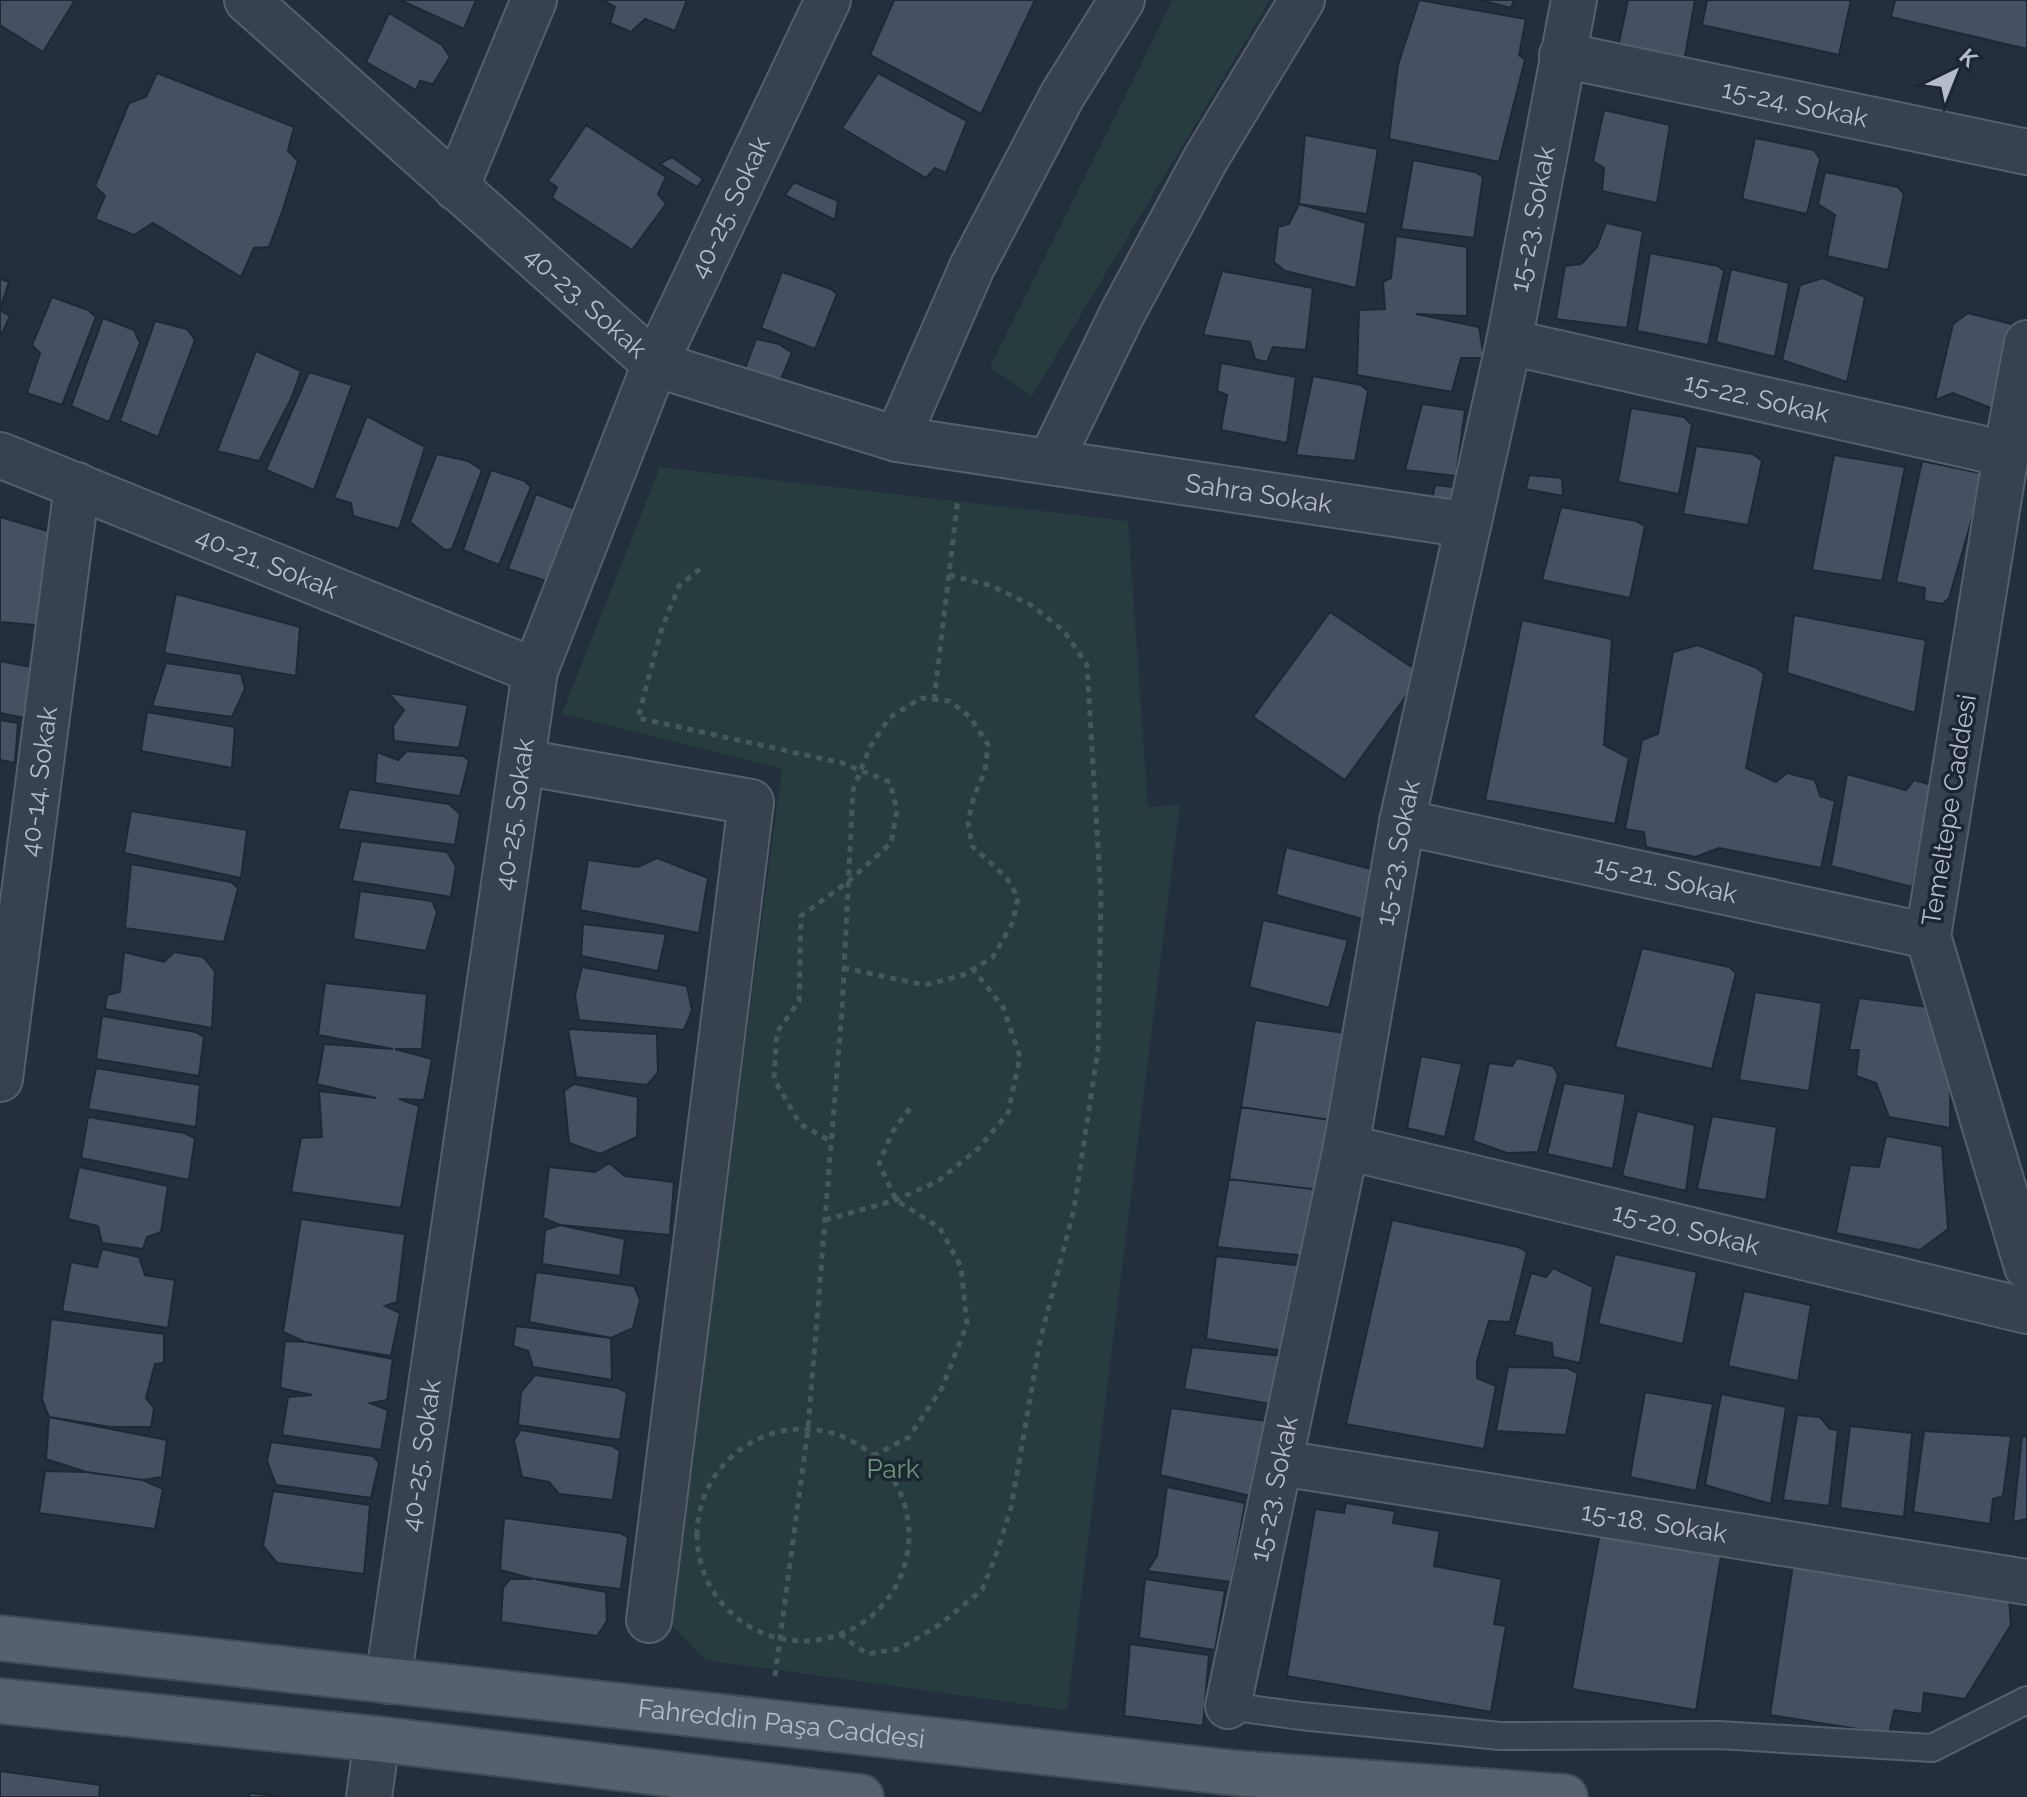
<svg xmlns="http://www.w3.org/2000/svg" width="2027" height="1797" viewBox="0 0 2027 1797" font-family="Raleway,sans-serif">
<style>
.green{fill:#263c3f}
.building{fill:#455162;stroke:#1f2835;stroke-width:2}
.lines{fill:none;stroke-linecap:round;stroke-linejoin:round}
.lane-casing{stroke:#565f6c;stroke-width:30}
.street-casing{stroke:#565f6c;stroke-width:48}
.primary-casing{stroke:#414a57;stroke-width:48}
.path{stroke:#44595c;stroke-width:5;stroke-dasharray:6 6;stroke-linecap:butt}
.lane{stroke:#38414e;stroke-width:26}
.street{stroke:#38414e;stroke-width:44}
.primary{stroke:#56606e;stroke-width:44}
.labels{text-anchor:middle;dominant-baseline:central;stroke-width:7;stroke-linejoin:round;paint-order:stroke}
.street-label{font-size:26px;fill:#b4bcc9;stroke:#1d2633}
.park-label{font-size:26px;fill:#6b9a76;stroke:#1d2633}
</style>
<rect width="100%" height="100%" fill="#242f3e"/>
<path class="green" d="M1173,0H1270L1032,396L990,367Z
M660,467L1128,521L1148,807L1180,804L1067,1710L705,1660L669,1622L782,769L562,714Z"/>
<path class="building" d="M0,0H75L43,52L0,25Z
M400,0H476L464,29Z
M603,0H687L675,31L645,19L631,32L610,23L615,7Z
M894,0H1035L981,114L870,55Z
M1419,0L1526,19L1519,55L1525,60L1499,162L1389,139L1398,65Z
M1480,0H1514L1511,8Z
M1628,0H1695L1684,62L1618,47Z
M1707,0H1851L1839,55L1702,25Z
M1895,0H2027V49L1891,17Z
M389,13L442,45L450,57L433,84L420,81L416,90L366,62Z
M157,73L294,127L288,151L298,161L282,212L269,247L254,248L241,277L153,223L134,235L95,219L105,196L95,186L129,103L146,97Z
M878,73L967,121L946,173L935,168L926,178L842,128Z
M1604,110L1670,125L1657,203L1602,191L1604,168L1593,161Z
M586,125L666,177L658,194L666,204L632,250L552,198L557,187L548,181Z
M1305,135L1378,149L1367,214L1299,204L1366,223L1356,288L1285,271L1274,262L1278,227L1289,224L1299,204Z
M1755,138L1814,150L1820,159L1807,214L1742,199Z
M672,157L703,179L697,187L660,164Z
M1413,160L1475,172L1483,177L1474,238L1401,229Z
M1825,172L1898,187L1904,194L1888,270L1827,256L1835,215L1818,204Z
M794,182L838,201L835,220L785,195Z
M1606,223L1643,231L1627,328L1556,319L1565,266L1581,264L1597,247Z
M1396,236L1467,247V316L1416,314L1479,327L1484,358H1461L1452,392L1357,375L1359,310L1385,309L1383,282L1391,278Z
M1650,253L1718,266L1724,271L1708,345L1637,331Z
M1731,269L1789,283L1775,357L1716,342Z
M1222,271L1313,288L1306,350L1273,347L1267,362L1255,359L1250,342L1203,335Z
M782,272L831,289L837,294L815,349L761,328Z
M1823,278L1865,297L1847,382L1782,360L1800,285Z
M0,279L9,282L0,309Z
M52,297L88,310L96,317L62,405L27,393L40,353L32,345Z
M0,310L10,316L0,337Z
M1968,313L2012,324L1996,410L1953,393L1935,400L1953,324Z
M103,318L134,330L140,343L109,422L71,406Z
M155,321L187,329L195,340L158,437L120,421Z
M756,339L779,344L792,353L780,381L745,369Z
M256,351L301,371L291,399L259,461L217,451Z
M1221,363L1296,377L1287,443L1221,430L1227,395L1217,391Z
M309,372L352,385L314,490L266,470Z
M1313,376L1361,385L1368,391L1355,461L1296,455Z
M1422,404L1465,410L1456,476L1405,470Z
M1631,408L1684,417L1692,425L1679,494L1618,482Z
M367,416L425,447L399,529L353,516L351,503L334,498Z
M1696,446L1753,454L1762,461L1748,525L1683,514Z
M437,454L468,461L482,470L452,549L445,550L410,522Z
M1834,455L1905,467L1882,581L1812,570Z
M1922,461L1985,474L1949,598L1943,604L1924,601L1925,588L1896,582Z
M491,470L525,481L531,487L499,565L463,550Z
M1529,475L1562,478L1563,496L1526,489Z
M1435,485L1454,487L1449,513L1430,508Z
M536,494L583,512L556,584L508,569Z
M1561,507L1636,521L1645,526L1630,598L1542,580Z
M0,517L48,531L58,541L46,626L0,622Z
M176,594L300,627L296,676L164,653Z
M1330,612L1422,674L1345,780L1253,717Z
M1794,615L1926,640L1915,713L1787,673Z
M1522,620L1612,639L1604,745L1629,758L1615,824L1485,800Z
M1698,645L1757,668L1764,674L1746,768L1776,782L1787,773L1815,780L1820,796L1835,801L1821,868L1719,848L1696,857L1646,847L1644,832L1625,829L1642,740L1658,734L1673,652Z
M0,661L31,667L25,718L0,713Z
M166,663L241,674L245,689L232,717L152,706Z
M388,693L468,705L459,748L394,741L393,726L404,710Z
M147,712L235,727L232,768L141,751Z
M0,720L18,723L15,763L0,760Z
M407,751L464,756L469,761L460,796L375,783L377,752L398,760Z
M1847,774L1906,790L1914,780L1932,785L1912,887L1831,866Z
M349,789L449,804L460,814L455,845L338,829Z
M131,811L247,830L241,878L124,853Z
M361,841L447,852L456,866L451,897L352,881Z
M1286,847L1375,870L1366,920L1276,895Z
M657,858L708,878L699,933L580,910L588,860L638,867Z
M131,864L231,882L238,888L224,942L125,928Z
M360,891L432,901L437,912L426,951L353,939Z
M1263,920L1348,940L1329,1008L1249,987Z
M583,924L666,934L658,971L581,956Z
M1642,948L1729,967L1736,973L1712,1069L1615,1047Z
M124,952L164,962L174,952L203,957L215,971L212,1028L105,1009L107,995L120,992Z
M582,967L687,986L692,1010L684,1030L579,1020L575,995Z
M325,983L427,994L422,1049H395L432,1059L424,1100L399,1099L419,1106L401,1208L291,1192L301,1138L322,1137L319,1091L376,1098L317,1084L324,1044L393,1049L318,1035Z
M1755,992L1822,1003L1809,1091L1739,1080Z
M1859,998L1943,1009L1951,1018L1950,1128L1889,1117L1876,1083L1856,1076L1859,1050H1849Z
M102,1016L196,1032L204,1037L199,1076L96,1059Z
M1255,1020L1345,1033L1331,1120L1241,1107Z
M568,1029L657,1034L658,1073L647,1085L576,1077Z
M1421,1056L1462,1064L1445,1137L1407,1128Z
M1517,1058L1553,1066L1558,1075L1538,1152L1507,1153L1473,1141L1489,1063L1512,1066Z
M96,1068L200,1085L196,1127L88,1109Z
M1564,1083L1626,1094L1613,1169L1547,1154Z
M574,1084L638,1097L637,1137L600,1154L569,1143L564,1091Z
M1241,1107L1331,1120L1320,1190L1229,1179Z
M1637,1111L1695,1125L1686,1191L1622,1176Z
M1712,1116L1777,1127L1766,1200L1697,1189Z
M88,1117L184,1133L195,1138L189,1180L81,1158Z
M1886,1136L1942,1146L1948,1229L1920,1250L1836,1233L1850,1165L1879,1167Z
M609,1163L625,1176L674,1182L670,1235L560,1225L543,1218L549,1167L595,1172Z
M79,1167L168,1186L161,1232L147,1237L143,1249L102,1243L98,1226L68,1219Z
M1229,1179L1320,1190L1309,1256L1217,1247Z
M301,1219L405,1234L397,1302L385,1306L400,1313L391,1356L306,1342L393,1359L387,1400L370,1403L388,1410L381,1450L282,1435L288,1397L312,1395L280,1388L285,1341L305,1342L283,1332Z
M1392,1220L1518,1247L1527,1252L1510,1322L1489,1321L1477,1361V1378L1496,1386L1484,1449L1346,1424Z
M560,1225L625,1239L620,1276L542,1264L545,1230Z
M102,1249L139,1257L145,1275L175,1280L168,1328L62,1311L71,1262L97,1267Z
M1615,1254L1697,1272L1683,1344L1598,1324Z
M1216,1256L1304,1266L1292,1352L1206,1339Z
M1553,1268L1593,1287L1580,1363L1553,1357L1552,1343L1514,1335L1531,1273L1546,1277Z
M536,1272L634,1286L640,1300L633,1328L611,1338L529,1322Z
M1744,1291L1811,1305L1798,1381L1728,1366Z
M51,1319L164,1334V1363L155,1364L146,1398L154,1408L151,1427H111L49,1417L42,1400Z
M516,1326L611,1338L612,1380L533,1367L528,1351L513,1346Z
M1192,1347L1283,1356L1277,1405L1184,1389Z
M1508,1367L1567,1368L1578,1373L1566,1435L1496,1431Z
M535,1375L618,1388L627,1393L620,1440L518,1425L521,1392Z
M1645,1392L1713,1404L1696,1491L1630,1477Z
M1721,1394L1786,1407L1771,1504L1705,1485Z
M1171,1408L1267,1421L1255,1497L1160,1475Z
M1797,1415L1820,1417L1830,1429L1838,1430L1829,1506L1783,1500Z
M49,1417L167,1440L162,1477L143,1480L86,1472L46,1459Z
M1850,1426L1912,1433L1904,1517L1840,1508Z
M521,1430L612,1446L620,1451L613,1500L559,1494L549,1482L522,1477L514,1440Z
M1924,1431L2011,1436L2003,1496L1993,1499L1990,1524L1913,1512Z
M2027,1436V1519L2013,1522L2022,1437Z
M271,1442L373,1456L379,1463L371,1498L276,1485L267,1461Z
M45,1471L86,1472L143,1480L163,1489L155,1529L39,1513Z
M1167,1487L1245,1503L1231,1582L1147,1571L1157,1556Z
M273,1491L370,1505L364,1574L277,1563L263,1546Z
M1346,1503L1395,1511L1393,1523L1440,1531L1434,1566L1502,1579L1494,1624L1506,1626L1491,1712L1287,1676L1315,1509L1344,1513Z
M504,1518L620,1533L628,1537L621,1589L535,1579L606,1592L607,1621L597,1636L501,1622L503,1588L510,1579H534L500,1570Z
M1601,1526L1722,1549L1696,1710L1572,1689Z
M1793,1564L2009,1598L2011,1625L1965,1699L1924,1693L1922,1714L1894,1710L1889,1734L1770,1715Z
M1145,1579L1225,1591L1215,1650L1139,1638Z
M1130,1644L1209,1655L1203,1726L1124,1716Z
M0,1771L100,1785L99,1797H0Z
M250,1793L286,1797H249Z"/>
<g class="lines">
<defs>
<path id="lane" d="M1228,1706L1301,1716L1500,1736L1719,1735L1932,1748L2027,1700"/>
<g id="street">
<path id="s1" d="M247,0L655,364L897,439L1468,525"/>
<path id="s2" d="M1562,55L2027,152"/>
<path d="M456,188L534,0"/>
<path id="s3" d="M1509,342L2006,454"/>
<path d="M2027,343L2006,454L1928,936L2027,1267"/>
<path d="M897,439L972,267L1063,94L1122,0"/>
<path id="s4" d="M0,455L535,671"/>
<path d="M1050,462L1122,314L1205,160L1302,0"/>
<path d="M522,762L751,802L649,1620"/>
<path id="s5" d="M1402,822L1928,936"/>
<path id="s6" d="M0,1079L77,485"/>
<path id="s7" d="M1346,1147L2027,1311"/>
<path id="s8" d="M1281,1463L2027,1582"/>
<path id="s9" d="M388,1681L535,671L655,364L828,0"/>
<path id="s10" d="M1228,1706L1346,1147L1402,822L1509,342L1574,0"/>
<path d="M369,1797L377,1739"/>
</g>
<g id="primary">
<path id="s11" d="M0,1638L1235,1773L1565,1797"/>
<path d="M0,1701L377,1739L861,1797"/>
</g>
</defs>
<use href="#lane" class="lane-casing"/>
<use href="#street" class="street-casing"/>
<use href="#primary" class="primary-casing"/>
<path class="path" d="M700,569L679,586L661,631L638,718L842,763L890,782L897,810L891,843L849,881L801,916L799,1001L777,1032L774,1079L800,1124L832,1142
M934,700L958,498
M825,1220L896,1200L938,1181L979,1148L1008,1113L1020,1057L1003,1007L973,969
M697 1535a106 106 0 1 1 212 0a106 106 0 1 1-212 0Z
M873,1456L909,1437L942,1388L967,1324L961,1267L940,1228L896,1200L879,1163L893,1131L913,1104
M840,1634L867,1654L899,1649L939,1625L982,1590L997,1552L1011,1508L1040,1341L1074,1209L1098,1049L1101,897L1087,665L1064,631L1031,605L992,586L949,575
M775,1676L808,1429L842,1010L853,790L870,747L889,718L921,698L950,701L970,717L988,745L985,771L974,796L968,822L972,846L1006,877L1018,897L1013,922L993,957L963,975L925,985L844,968"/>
<use href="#lane" class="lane"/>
<use href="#street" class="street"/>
<use href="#primary" class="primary"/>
</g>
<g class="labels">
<g class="street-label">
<text stroke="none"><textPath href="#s2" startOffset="238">15-24. Sokak</textPath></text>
<text stroke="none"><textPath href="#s9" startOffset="1524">40-25. Sokak</textPath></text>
<text stroke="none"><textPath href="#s10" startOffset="1518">15-23. Sokak</textPath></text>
<text stroke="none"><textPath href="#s1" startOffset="454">40-23. Sokak</textPath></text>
<text stroke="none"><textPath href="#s3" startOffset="254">15-22. Sokak</textPath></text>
<text stroke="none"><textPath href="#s1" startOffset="1166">Sahra Sokak</textPath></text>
<text stroke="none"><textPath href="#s4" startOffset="288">40-21. Sokak</textPath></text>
<text stroke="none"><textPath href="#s6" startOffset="300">40-14. Sokak</textPath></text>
<text transform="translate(1949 810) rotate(-81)">Temeltepe Caddesi</text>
<text stroke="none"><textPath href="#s9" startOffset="876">40-25. Sokak</textPath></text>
<text stroke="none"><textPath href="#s10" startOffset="870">15-23. Sokak</textPath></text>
<text stroke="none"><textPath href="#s5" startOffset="270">15-21. Sokak</textPath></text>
<text stroke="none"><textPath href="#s7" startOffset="350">15-20. Sokak</textPath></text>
<text stroke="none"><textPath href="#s9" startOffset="228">40-25. Sokak</textPath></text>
<text stroke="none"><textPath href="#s10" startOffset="222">15-23. Sokak</textPath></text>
<text stroke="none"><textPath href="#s8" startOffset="378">15-18. Sokak</textPath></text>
<text stroke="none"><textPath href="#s11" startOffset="786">Fahreddin Paşa Caddesi</textPath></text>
</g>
<g class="park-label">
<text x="893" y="1469">Park</text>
</g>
</g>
<g transform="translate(1955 72) rotate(43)" stroke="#1d2633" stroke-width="6" paint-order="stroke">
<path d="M0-6L14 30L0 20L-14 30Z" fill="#b4bcc9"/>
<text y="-12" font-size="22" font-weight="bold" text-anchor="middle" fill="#b4bcc9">K</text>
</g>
</svg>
